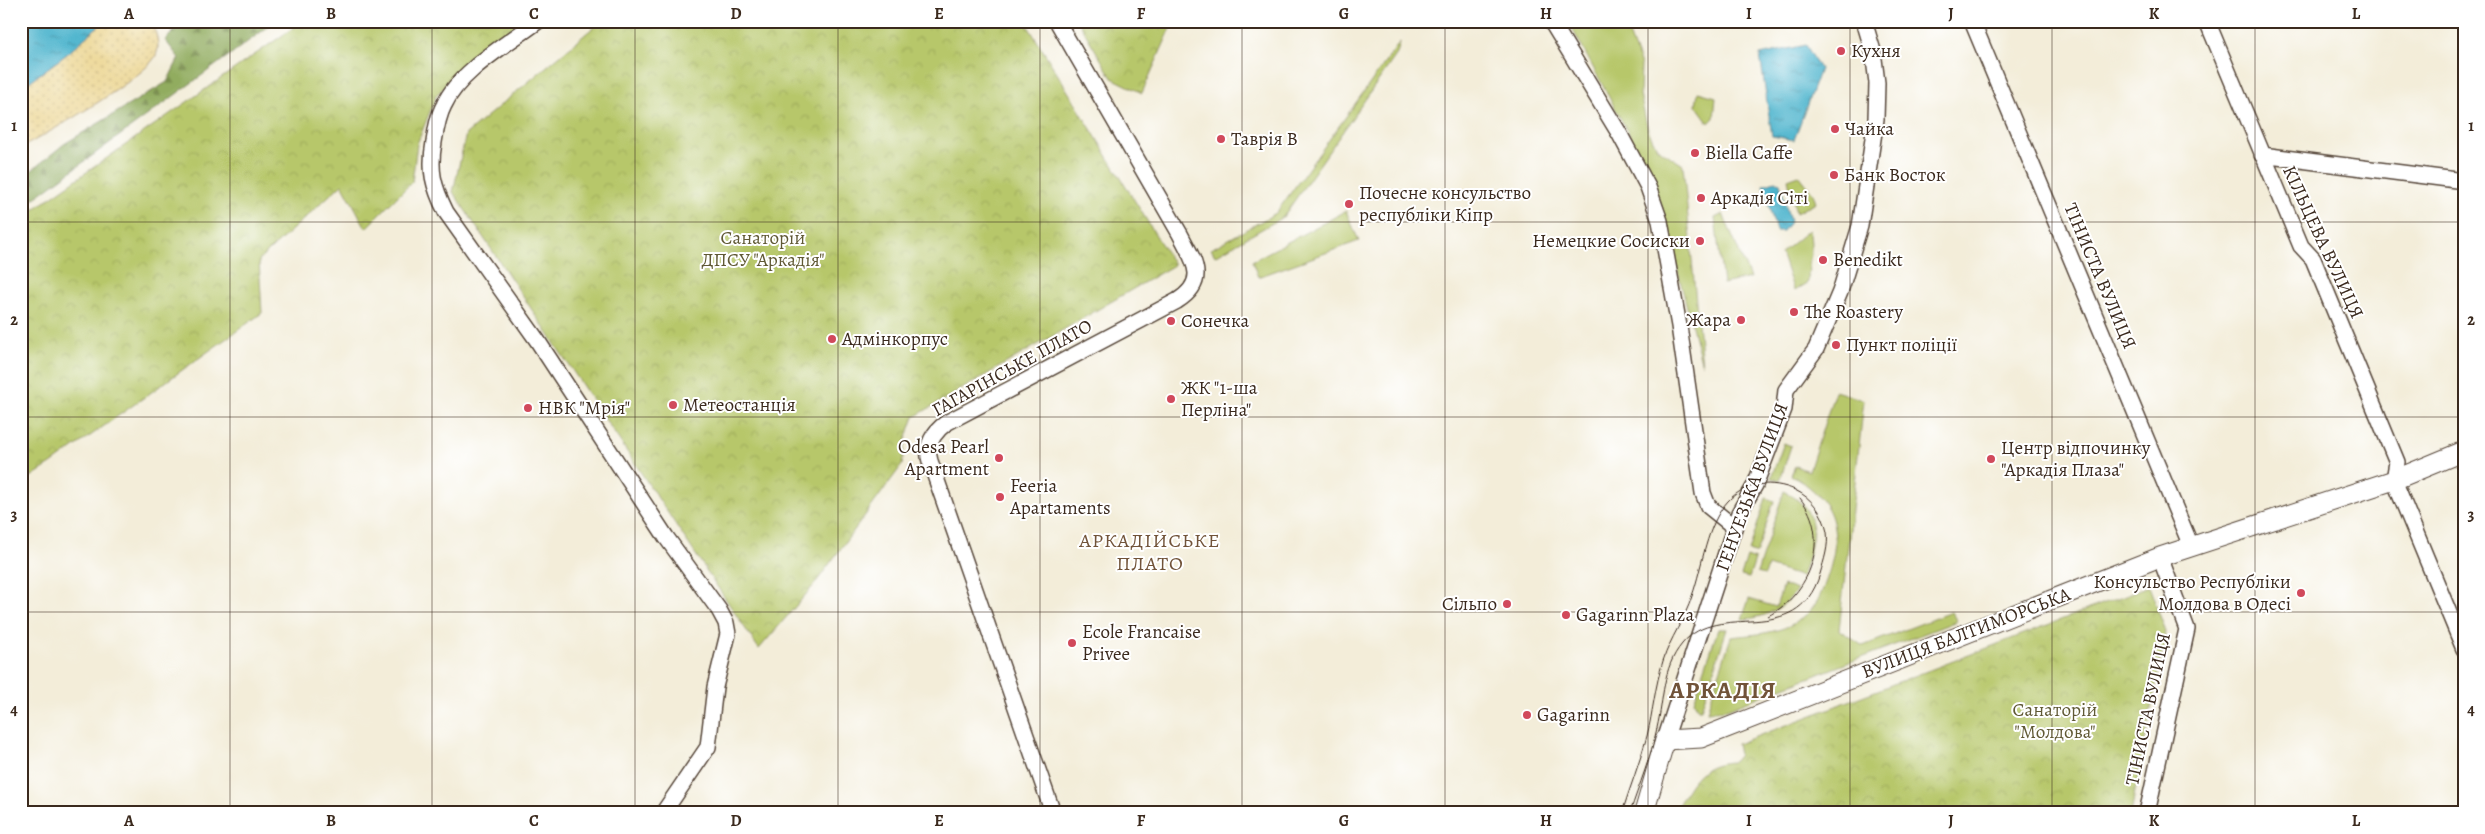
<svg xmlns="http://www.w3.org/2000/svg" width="2485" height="834" viewBox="0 0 2485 834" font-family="Alegreya,serif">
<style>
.grass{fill:#b7c76a;stroke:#797844}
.forest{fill:url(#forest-firs);stroke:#666b3e}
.sand{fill:url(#sand-dots);stroke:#94825e}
.park{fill:url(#park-crowns);stroke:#797844}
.water{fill:url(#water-ripples);stroke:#457076}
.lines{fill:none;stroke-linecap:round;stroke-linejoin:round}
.minor-casing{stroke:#57473a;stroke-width:18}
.major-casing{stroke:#57473a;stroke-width:21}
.minor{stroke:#fff;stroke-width:15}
.major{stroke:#fff;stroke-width:19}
.tram{stroke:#3b2a1e;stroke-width:1}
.grid{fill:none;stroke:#3b2a1e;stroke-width:1;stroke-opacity:0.55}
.poi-dot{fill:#d1495b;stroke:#fff;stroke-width:2}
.labels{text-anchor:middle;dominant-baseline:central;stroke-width:4;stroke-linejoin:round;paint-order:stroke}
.poi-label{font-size:19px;fill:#3b2a1e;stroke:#fff;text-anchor:start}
.park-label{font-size:19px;fill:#605935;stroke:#fff}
.street-label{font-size:19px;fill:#3b2a1e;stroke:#fff}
.neighbourhood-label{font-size:20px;letter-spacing:1px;fill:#715339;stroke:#fff}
.district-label{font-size:24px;font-weight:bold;letter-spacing:1px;fill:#715339;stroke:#fff}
.neatline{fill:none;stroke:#3b2a1e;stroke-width:2}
.grid-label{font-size:16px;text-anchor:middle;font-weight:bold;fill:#3b2a1e}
</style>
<defs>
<pattern id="forest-firs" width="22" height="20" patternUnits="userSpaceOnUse" patternTransform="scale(1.25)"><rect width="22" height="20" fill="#91ac5e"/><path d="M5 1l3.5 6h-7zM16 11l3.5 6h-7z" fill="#788c4d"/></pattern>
<pattern id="sand-dots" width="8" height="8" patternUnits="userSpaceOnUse" patternTransform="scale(1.25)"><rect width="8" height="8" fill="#eeda9e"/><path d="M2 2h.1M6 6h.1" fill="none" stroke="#cdbb88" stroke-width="1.8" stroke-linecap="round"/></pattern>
<pattern id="park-crowns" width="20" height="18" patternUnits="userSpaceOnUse" patternTransform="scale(1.25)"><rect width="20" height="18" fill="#b7c76a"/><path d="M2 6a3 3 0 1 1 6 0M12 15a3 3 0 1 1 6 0" fill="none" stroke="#9eab5b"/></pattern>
<pattern id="water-ripples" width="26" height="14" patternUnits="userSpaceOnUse" patternTransform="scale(1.25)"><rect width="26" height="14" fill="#4fb5ce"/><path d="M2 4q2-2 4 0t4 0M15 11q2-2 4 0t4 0" fill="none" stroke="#4393a7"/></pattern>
</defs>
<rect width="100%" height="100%" fill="#fff"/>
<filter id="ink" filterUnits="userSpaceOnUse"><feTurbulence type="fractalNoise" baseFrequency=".02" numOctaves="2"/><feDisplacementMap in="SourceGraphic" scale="10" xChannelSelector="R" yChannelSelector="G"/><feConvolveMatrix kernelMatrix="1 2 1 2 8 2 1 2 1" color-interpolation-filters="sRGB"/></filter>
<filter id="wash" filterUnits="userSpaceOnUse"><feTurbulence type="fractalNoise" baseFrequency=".0096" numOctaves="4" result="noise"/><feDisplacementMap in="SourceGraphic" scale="20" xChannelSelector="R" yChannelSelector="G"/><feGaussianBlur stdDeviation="1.12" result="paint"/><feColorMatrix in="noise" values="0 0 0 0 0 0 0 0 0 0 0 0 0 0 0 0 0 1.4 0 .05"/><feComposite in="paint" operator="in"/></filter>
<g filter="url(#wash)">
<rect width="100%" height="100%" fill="#f3edd9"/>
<path class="grass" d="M1568,21H1624L1641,65L1640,95L1648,130L1657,148L1683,165L1702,365L1661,207L1645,164Z
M1400,42L1397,54L1283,217L1215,256L1211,249L1276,213Z
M1698,92L1716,97L1714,118L1709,123L1696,105Z
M1799,175L1813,193L1816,202L1796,213L1788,179Z
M1346,211L1359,241L1258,277L1252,261Z
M1723,214L1750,278L1723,284L1715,218Z
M1809,230C1814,250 1808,261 1808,282L1794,291L1781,253Z
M1835,391L1864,400L1839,630L1863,646L1951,612L1957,621L1727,709L1707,711L1731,637C1755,634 1780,634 1801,619C1816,608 1821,595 1827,578C1843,531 1836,500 1791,475L1795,466L1809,471Z
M1784,443L1791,446L1780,480L1771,478Z
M1784,491C1825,513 1813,541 1802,577L1768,566L1765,575L1757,573Z
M1766,498L1774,501L1756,554L1749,551Z
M1747,557L1755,560L1749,578L1741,576Z
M1783,585L1797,590C1784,608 1764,619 1742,619L1749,599L1776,607Z
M1718,629H1727L1701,709H1698L1694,701Z"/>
<path class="forest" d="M184,21H276L21,208V179L64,144L167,82L179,58L165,40Z"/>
<path class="sand" d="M104,21H152C155,32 161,44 156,55C147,77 46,134 21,148V88L67,54Z"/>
<path class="park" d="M303,21H521L437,94L417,144L412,182L366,228L342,184L259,260L262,313L51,464L21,483V218Z
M601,21H1025L1174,265L914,417L906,439L902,465L814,585L759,649L453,192L466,134Z
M1078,21H1174L1142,93L1112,78Z
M2149,586L2166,632L2131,813H1674C1689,785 1698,763 1733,762L1739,755L1737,744Z"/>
<path class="water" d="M21,21H104L67,54L21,88Z
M1806,45L1820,69L1794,140L1772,136L1760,55Z
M1775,181L1780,183L1790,222L1783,231H1776L1763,185Z"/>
</g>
<g filter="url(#ink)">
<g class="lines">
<defs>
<path id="minor" d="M538,21C509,43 459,71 444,105C438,116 436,129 434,142C429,170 433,186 446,212L537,340L666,537L719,610L726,623L728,634L715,687L708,747L663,813
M1551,21L1619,133L1648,187L1660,221L1679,326L1703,493L1708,506L1734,527
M1972,21L2191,546
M2207,21L2301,246L2313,259L2397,462L2394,480L2464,649
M2262,155L2464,181
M1665,740L1739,513L1755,485L1784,409L1786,390L1816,349L1840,292L1860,226L1876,119L1877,83L1873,51L1864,21
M1053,813L930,461C925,445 934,432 946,423L1177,301C1209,281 1194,261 1180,234L1057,21
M2147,813L2187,629L2160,557"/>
<path id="major" d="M1644,813L1665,740L1701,738L2160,557L2394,480L2464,451"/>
</defs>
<use href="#minor" class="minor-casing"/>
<use href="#major" class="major-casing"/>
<use href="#minor" class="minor"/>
<use href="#major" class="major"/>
<path class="tram" d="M1768,616C1810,594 1832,538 1800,498
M1622,813C1630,787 1640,762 1647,736C1653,711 1655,686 1663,661C1670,638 1685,619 1692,596C1703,565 1706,525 1728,501C1746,482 1772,480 1795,490C1812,498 1823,513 1827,532C1829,546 1824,560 1820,574C1796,651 1719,598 1682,644C1662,668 1664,699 1657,728C1651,757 1639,785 1630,813"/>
</g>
</g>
<path class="grid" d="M230,21V813M432,21V813M635,21V813M838,21V813M1040,21V813M1242,21V813M1445,21V813M1648,21V813M1850,21V813M2052,21V813M2255,21V813M21,222H2464M21,417H2464M21,612H2464"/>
<g class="poi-dot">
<circle cx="1841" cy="51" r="5"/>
<circle cx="1835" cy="129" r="5"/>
<circle cx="1221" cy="139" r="5"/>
<circle cx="1695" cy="153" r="5"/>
<circle cx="1834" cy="175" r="5"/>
<circle cx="1701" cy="198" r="5"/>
<circle cx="1349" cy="204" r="5"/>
<circle cx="1700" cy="241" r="5"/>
<circle cx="1823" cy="260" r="5"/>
<circle cx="1794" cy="312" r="5"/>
<circle cx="1741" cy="320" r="5"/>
<circle cx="1171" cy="321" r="5"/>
<circle cx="832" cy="339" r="5"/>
<circle cx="1836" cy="345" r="5"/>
<circle cx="1171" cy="399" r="5"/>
<circle cx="673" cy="405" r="5"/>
<circle cx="528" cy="408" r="5"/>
<circle cx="999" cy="458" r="5"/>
<circle cx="1991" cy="459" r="5"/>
<circle cx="1000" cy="497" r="5"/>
<circle cx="2301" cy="593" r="5"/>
<circle cx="1507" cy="604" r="5"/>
<circle cx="1566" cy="615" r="5"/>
<circle cx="1072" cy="643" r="5"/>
<circle cx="1527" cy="715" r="5"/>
</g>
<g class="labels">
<g class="poi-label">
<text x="1851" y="51">Кухня</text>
<text x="1845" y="129">Чайка</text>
<text x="1231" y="139">Таврія В</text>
<text x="1705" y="153">Biella Caffe</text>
<text x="1844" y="175">Банк Восток</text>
<text x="1359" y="193">Почесне консульство<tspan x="1359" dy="22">республіки Кіпр</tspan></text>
<text x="1711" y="198">Аркадія Сіті</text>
<text x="1690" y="241" text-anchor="end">Немецкие Сосиски</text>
<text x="1833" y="260">Benedikt</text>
<text x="1804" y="312">The Roastery</text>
<text x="1731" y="320" text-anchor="end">Жара</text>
<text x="1181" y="321">Сонечка</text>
<text x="842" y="339">Адмінкорпус</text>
<text x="1846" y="345">Пункт поліції</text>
<text x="1181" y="388">ЖК "1-ша<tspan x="1181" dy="22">Перліна"</tspan></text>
<text x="683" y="405">Метеостанція</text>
<text x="538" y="408">НВК "Мрія"</text>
<text x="989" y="447" text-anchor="end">Odesa Pearl<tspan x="989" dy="22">Apartment</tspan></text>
<text x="2001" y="448">Центр відпочинку<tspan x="2001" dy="22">"Аркадія Плаза"</tspan></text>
<text x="1010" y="486">Feeria<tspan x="1010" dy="22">Apartaments</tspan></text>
<text x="2291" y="582" text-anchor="end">Консульство Республіки<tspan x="2291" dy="22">Молдова в Одесі</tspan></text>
<text x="1497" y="604" text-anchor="end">Сільпо</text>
<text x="1576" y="615">Gagarinn Plaza</text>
<text x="1082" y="632">Ecole Francaise<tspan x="1082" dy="22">Privee</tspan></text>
<text x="1537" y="715">Gagarinn</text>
</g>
<g class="park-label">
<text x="763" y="238">Санаторій<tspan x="763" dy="22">ДПСУ "Аркадія"</tspan></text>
<text x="2055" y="710">Санаторій<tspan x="2055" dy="22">"Молдова"</tspan></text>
</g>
<g class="street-label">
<text transform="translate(2323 242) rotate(65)">КІЛЬЦЕВА ВУЛИЦЯ</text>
<text transform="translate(2100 276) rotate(67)">ТІНИСТА ВУЛИЦЯ</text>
<text transform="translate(1012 368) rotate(-29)">ГАГАРІНСЬКЕ ПЛАТО</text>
<text transform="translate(1752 487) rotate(-70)">ГЕНУЕЗЬКА ВУЛИЦЯ</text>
<text transform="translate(1966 633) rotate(-21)">ВУЛИЦЯ БАЛТИМОРСЬКА</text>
<text transform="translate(2148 709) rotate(-78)">ТІНИСТА ВУЛИЦЯ</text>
</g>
<g class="neighbourhood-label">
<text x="1150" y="540">АРКАДІЙСЬКЕ<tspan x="1150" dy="23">ПЛАТО</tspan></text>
</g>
<g class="district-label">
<text x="1723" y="690">АРКАДІЯ</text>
</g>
</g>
<rect width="2485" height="834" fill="none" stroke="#fff" stroke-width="55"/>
<rect x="28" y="28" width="2430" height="778" class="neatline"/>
<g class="grid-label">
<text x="129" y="19">A</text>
<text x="331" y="19">B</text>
<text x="534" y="19">C</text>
<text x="736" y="19">D</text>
<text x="939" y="19">E</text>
<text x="1141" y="19">F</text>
<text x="1344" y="19">G</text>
<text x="1546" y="19">H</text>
<text x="1749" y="19">I</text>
<text x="1951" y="19">J</text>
<text x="2154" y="19">K</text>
<text x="2356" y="19">L</text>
<text x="14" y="131">1</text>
<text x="2471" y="131">1</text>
<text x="14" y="325">2</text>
<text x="2471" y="325">2</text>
<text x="14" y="520">3</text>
<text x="2471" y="520">3</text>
<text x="14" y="715">4</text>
<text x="2471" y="715">4</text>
<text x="129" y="826">A</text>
<text x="331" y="826">B</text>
<text x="534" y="826">C</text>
<text x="736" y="826">D</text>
<text x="939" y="826">E</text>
<text x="1141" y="826">F</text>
<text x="1344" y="826">G</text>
<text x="1546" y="826">H</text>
<text x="1749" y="826">I</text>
<text x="1951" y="826">J</text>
<text x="2154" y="826">K</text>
<text x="2356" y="826">L</text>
</g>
</svg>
